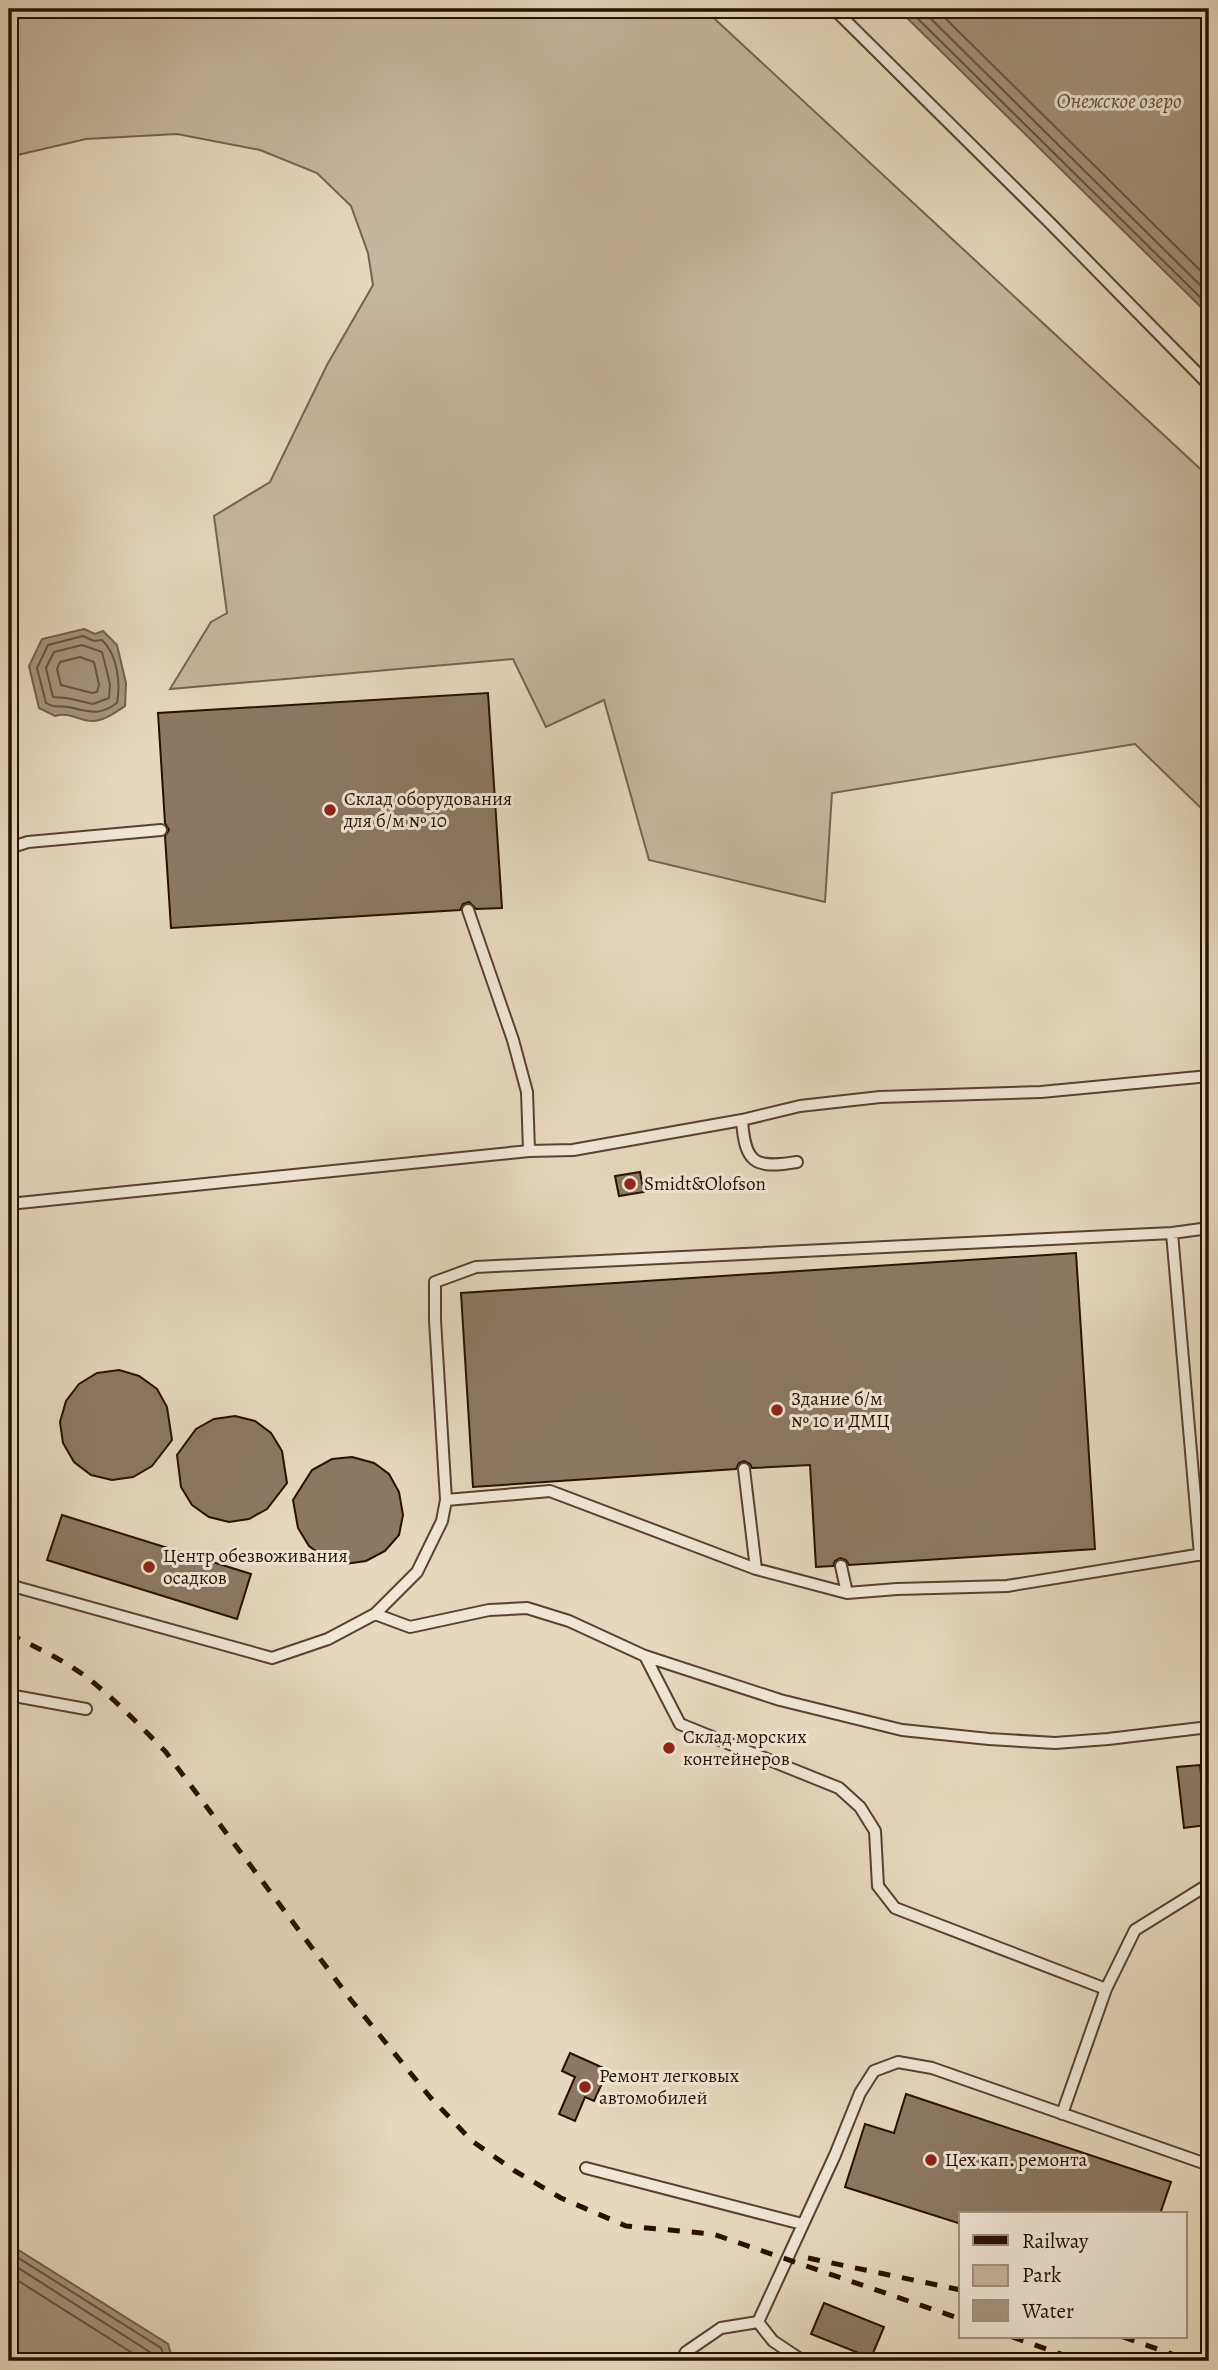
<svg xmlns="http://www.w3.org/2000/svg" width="1218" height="2370" viewBox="0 0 1218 2370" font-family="Alegreya,serif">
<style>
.green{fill:#c6b69d;stroke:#78624e;stroke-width:2}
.water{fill:#a6947d;stroke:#745f4b;stroke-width:2}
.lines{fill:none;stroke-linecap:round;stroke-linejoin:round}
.shore{stroke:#68523e;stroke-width:2}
.building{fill:#8c7862;stroke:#2a0f00;stroke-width:2}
.lane-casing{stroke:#59412f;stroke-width:14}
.lane{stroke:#efe6d4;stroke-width:10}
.rail{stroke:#2a0f00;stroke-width:5;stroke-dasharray:12 12;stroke-linecap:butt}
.poi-dot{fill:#8f2418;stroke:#efe6d4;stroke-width:2.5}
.labels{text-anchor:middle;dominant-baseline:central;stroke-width:6;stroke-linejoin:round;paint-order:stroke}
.poi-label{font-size:19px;fill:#2a0f00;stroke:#efe6d4;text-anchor:start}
.water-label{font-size:21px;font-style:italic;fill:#624b38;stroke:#efe6d4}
</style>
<rect width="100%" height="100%" fill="#e6d8bd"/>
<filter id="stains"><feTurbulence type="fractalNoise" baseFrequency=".00286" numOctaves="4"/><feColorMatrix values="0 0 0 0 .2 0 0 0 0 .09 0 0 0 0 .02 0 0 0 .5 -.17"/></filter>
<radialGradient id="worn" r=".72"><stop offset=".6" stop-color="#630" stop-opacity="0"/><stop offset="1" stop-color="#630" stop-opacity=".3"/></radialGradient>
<path class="green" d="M9,9H704L1209,477V816L1135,744L832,793L825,902L649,860L604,700L546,727L513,659L170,689L211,622L227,613L214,516L270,482L327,365L373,285L368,253L351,206L317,173L260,150L177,134L86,139L9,157Z"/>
<path class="water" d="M898,9H1209V315Z
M84,629L95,634L103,631L117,645L126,683L125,706C116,712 105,720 94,721C80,722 70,711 55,716L39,708L29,666L42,639Z
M9,2244L168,2344L173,2361H9Z"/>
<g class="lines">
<path class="shore" d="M908,9L1209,306
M921,9L1209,294
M936,9L1209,279
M83,636L94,641L102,640C117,654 121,683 117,703C98,717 88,711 68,707C58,705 56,709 46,703L37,668L48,645Z
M82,645L102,652L110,684L109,698L93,704L67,698L53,697L46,668L54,652Z
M80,657L94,662L99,685L97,692L92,693L61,685L57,669L60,662Z
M9,2252L161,2348L166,2361
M9,2262L153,2354L157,2361
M9,2275L145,2361"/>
</g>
<path class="building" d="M488,693L502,908L476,909L469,902L463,904L460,910L171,928L165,836L169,830L165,823L158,713Z
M640,1172L644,1192L619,1196L615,1176Z
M1076,1253L1095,1549L849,1565L846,1560L840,1558L835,1561L833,1566L816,1567L810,1465L752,1468L750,1464L744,1461L739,1463L736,1469L473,1487L461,1293Z
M119,1370L139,1376L157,1389L167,1407L172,1440L152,1466L133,1477L112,1480L91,1475L74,1462L63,1443L60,1422L66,1401L79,1384L97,1373Z
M235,1416L255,1421L271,1433L282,1451L287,1483L267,1509L249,1519L229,1522L209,1517L192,1505L181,1487L177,1455L196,1429L214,1419Z
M352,1457L374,1463L389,1474L399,1492L403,1515L399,1535L385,1551L366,1561L345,1564L327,1559L309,1546L298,1528L293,1500L312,1470L332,1459Z
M62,1515L251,1574L237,1619L47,1560Z
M1200,1765L1207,1825L1184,1828L1177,1767Z
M570,2053L608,2070L594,2101L585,2097L575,2121L559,2114L575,2077L562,2071Z
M906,2094L1171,2182L1160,2214H961V2224L845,2187L865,2124L894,2133Z
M824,2303L884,2327L871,2358L811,2334Z"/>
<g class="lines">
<defs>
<path id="lane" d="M834,9L1050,223L1209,385
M9,848L28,842L161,830
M468,910L513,1040L527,1092L529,1151
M742,1120C745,1163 754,1169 797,1162
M9,1204L529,1151L573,1150L742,1120L800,1106L880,1097L1041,1092L1209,1076
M1172,1233L1200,1555
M744,1469L756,1569
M446,1500L550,1491L756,1569L847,1593L897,1589L1007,1586L1209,1553
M841,1566L847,1593
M9,1585L272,1658L328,1639L375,1614L417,1572L442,1521L446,1500L435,1320V1282L476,1267L1172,1233L1209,1228
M375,1614L410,1627L489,1610L527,1608L569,1621L645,1656L780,1700L902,1730L989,1739L1055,1743L1108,1739L1209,1727
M645,1656L680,1724L839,1788L860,1807L875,1831L878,1886L895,1908L1106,1989
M9,1695L86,1709
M1062,2114L1106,1989L1135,1930L1209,1884
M586,2168L802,2224
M758,2322L835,2155L860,2093L874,2071L898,2062L932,2068L1209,2165
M758,2322L773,2341L803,2361
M681,2361L686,2352L721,2328L758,2322"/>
</defs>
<use href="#lane" class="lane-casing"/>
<use href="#lane" class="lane"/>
<path class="rail" d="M9,1634C35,1647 62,1659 85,1676C114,1698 139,1725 165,1751L351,2000L430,2097L472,2141L515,2171L561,2198L626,2226L713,2234L961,2319
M808,2258L961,2290
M1012,2337L1081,2361
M1123,2337L1192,2361
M766,2360L768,2361"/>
</g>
<g class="poi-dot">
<circle cx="330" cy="810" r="7"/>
<circle cx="630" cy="1184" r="7"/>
<circle cx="777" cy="1410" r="7"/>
<circle cx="149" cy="1567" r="7"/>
<circle cx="669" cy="1748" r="7"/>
<circle cx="585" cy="2087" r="7"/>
<circle cx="931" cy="2160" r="7"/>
</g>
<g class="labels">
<g class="poi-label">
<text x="344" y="799">Склад оборудования<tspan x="344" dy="22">для б/м № 10</tspan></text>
<text x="644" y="1184">Smidt&amp;Olofson</text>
<text x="791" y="1399">Здание б/м<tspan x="791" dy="22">№ 10 и ДМЦ</tspan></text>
<text x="163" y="1556">Центр обезвоживания<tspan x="163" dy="22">осадков</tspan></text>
<text x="683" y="1737">Склад морских<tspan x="683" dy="22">контейнеров</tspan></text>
<text x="599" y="2076">Ремонт легковых<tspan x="599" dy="22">автомобилей</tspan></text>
<text x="945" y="2160">Цех кап. ремонта</text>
</g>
<g class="water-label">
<text x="1119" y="101">Онежское озеро</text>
</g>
</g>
<rect width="1218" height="2370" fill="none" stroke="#e6d8bd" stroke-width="35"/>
<rect x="10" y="10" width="1197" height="2349" fill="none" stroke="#2a0f00" stroke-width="3.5"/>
<rect x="18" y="18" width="1183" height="2335" fill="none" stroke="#2a0f00" stroke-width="2"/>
<rect x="959" y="2212" width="228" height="126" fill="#efe6d4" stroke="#a0907f" stroke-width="2"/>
<rect x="973" y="2235" width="35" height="10" fill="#2a0f00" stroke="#a0907f" stroke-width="2"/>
<text x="1022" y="2248" font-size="21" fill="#2a0f00">Railway</text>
<rect x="973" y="2265" width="35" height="21" fill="#c6b69d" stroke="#a0907f" stroke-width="2"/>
<text x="1022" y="2282" font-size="21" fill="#2a0f00">Park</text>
<rect x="973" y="2300" width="35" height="21" fill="#a6947d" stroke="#a0907f" stroke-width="2"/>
<text x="1022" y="2318" font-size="21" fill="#2a0f00">Water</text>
<rect width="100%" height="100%" filter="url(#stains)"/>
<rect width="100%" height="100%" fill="url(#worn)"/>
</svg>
